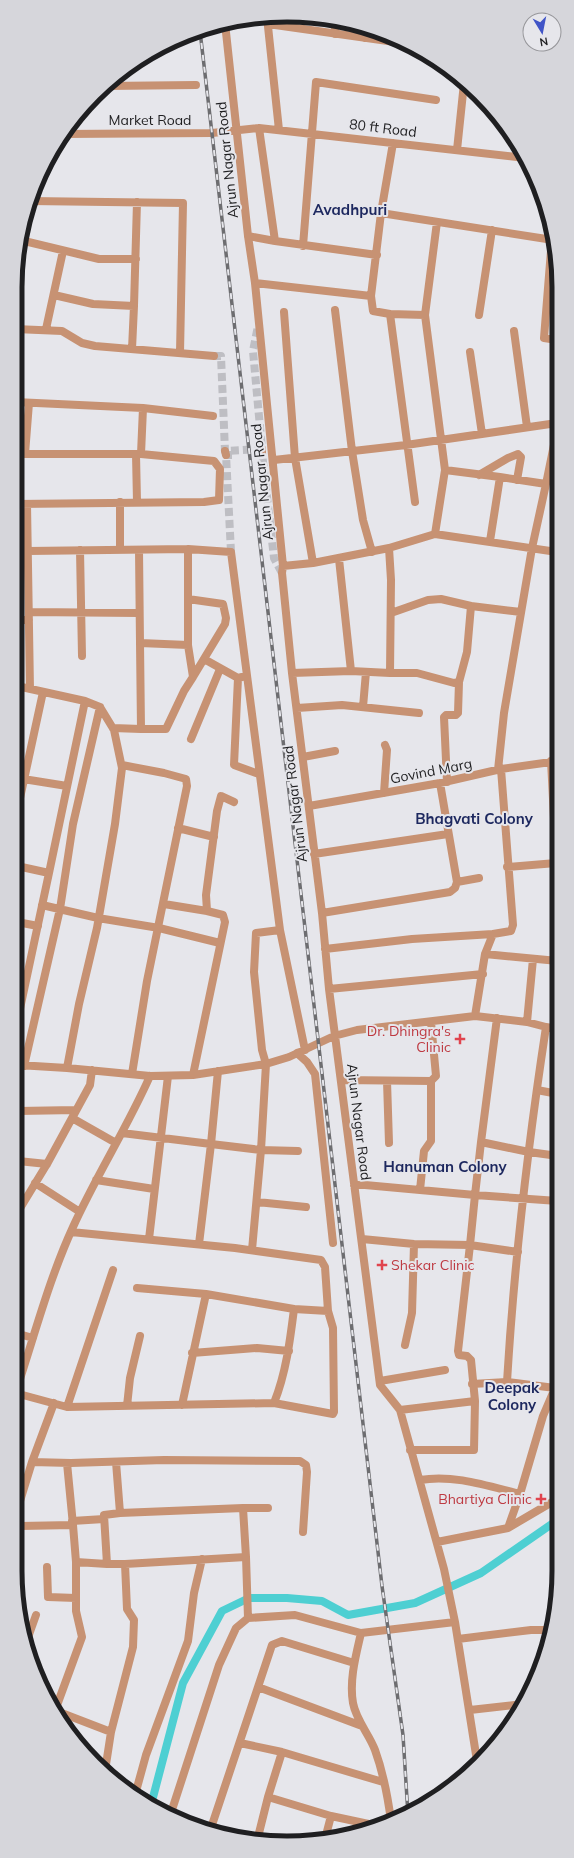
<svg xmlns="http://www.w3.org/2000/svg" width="574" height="1858" viewBox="0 0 574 1858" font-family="Mulish,sans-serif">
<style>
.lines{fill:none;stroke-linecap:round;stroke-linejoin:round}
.canal{stroke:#4ecfd2;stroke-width:8}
.minor-tunnel{stroke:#bebec3;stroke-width:8;stroke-dasharray:8 4;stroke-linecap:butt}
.minor{stroke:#c79273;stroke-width:8}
.rail-casing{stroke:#6d6d70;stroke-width:3.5}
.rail{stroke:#e6e6eb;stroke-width:2;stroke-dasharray:6;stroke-linecap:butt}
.health-dot{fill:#e0444e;stroke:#e6e6eb;stroke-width:1.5}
.labels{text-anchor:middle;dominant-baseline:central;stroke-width:4;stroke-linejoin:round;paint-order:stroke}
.street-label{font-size:14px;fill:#1f1f21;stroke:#e6e6eb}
.health-label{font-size:14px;fill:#be3a42;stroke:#e6e6eb;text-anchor:end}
.neighbourhood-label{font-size:15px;font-weight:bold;fill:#1d285f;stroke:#e6e6eb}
.rim{fill:none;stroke:#1f1f21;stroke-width:5}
</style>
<rect width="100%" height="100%" fill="#e6e6eb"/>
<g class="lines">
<path class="canal" d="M151,1805L183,1683L222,1611L249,1598H287L322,1601L348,1615L415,1603L481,1573L559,1519"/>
<path class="minor-tunnel" d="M214,356H221L225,451L262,449L253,351L258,326
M256,453H262L274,558L282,573
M231,552L226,455H232"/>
<path class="minor" d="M267,17L279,130
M225,23L248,236L255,283L283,566L282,573L292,673L322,913L329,989L380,1385L400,1410L444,1569L455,1622L477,1761
M268,24L402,43
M335,34V20
M364,38V29
M106,86L196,85
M259,128L275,241
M62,134L212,133L259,128L525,158
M457,150L464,83
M30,201L183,203L180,353
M381,213L553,240
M437,222L425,315L445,470
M248,236L275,241L377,255
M552,238L544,338L557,340
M20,240L99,259H136
M303,246L316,82L436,100
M18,256L23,241
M255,283L371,296L381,213L393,143
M54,295L93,304L134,306L132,349
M371,296L373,311L390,314
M134,306L137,202
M335,310L352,451L363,520L372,552
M284,312L295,458L313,563
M479,315L492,230
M15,329L62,331L82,343L95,346L214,356
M46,329L63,251
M514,331L527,427
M470,352L482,434
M15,402L143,408L213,416
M262,449V453
M225,451L226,455
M16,454H141L214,461L220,469L219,500L204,502L16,504
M25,454L29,403
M136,454L137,502
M141,454L143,408
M274,460L406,445L557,423
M479,475L508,458L518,454L521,457L517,480
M546,484L557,430
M120,502V550
M415,502L390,314L425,315
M27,504L30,689
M435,534L445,470L500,477
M490,541L500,477L546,484L532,548L504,713L498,770
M188,549L231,552L280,930L305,1050
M80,550L82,656
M28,551L188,549V645L140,643L139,550
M339,559L351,671
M283,566L313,563L389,548L435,534L557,552
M188,599L223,604L226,618L225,624L193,677
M29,612L139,613
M391,613L428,600L441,599L471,606
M16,620H29
M204,659L238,678L242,677
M292,673L351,671L390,673L391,580L389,548
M390,673H417L454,683L459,682L467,652L471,606L521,612
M238,678L234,765L259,774
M17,686L85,701L100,707L114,730L122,768L115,824L97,928L79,1004L67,1068
M363,707L366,672
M297,708L342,705L419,713
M113,728L141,729L140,643
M141,729H166L184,691L193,677L188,645
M191,739L220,669
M303,757L335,751
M551,761L558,894
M556,761L558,751
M122,765L164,773L186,779L187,786L147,981L132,1074
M17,778L67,786
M447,782L444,717L446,715H456L458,713L459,682
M384,793L387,750L385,745
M309,806L440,783L501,769L558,761
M17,812L43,692
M178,828L214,837
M314,854L448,834
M17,866L49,873L18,1018
M507,867L556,863
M49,873L85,701
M457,882L479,878
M164,904L207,911L206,895L217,811L221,796L234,802
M42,905L98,918L159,928L220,943
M322,913L450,892L455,888L457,882L440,783
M17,922L38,926
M493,934L511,931L513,925L501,769
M325,949L412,939L493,934L485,954L475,1016
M485,954L558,961
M329,989L483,974
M527,1022L533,959
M546,1027L558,1029
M297,1053L307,1062L315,1074L333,1243
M18,1065L67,1068L150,1076L193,1075L266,1064L289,1057L334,1036L357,1030L475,1016L527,1022L546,1027C528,1145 514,1264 507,1382
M24,1066L60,909L73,824L100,707
M193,1075L225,922L223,915L207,911
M341,1080L431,1081
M387,1081L389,1143
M537,1090L558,1094
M18,1111L76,1110
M72,1118L116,1143
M122,1133L211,1144L218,1071
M481,1142L497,1018
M18,1161L47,1164
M96,1180L154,1189
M35,1183L80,1212
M354,1185H365L475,1195L481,1142L529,1152L558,1156
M420,1190L424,1151L431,1141V1081L436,1076L431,1022
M257,1202L306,1207
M19,1210L47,1164L90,1085L92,1070
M71,1232L235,1248L321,1260L325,1267L328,1311L333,1328L334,1412L333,1414L274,1403
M149,1239L168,1076
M362,1239L414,1244L470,1245L475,1195L558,1201
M199,1244L211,1144L261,1150L266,1064L262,1050L254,972L256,933L280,930
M252,1250L261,1150L298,1151
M137,1288L206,1294
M19,1334L33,1338
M405,1345L412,1313L414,1244
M192,1353L257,1348L289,1351
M380,1381L445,1370
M19,1382C36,1330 50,1277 73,1227C96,1176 127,1128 150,1076
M19,1394L67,1407L274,1403C286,1373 290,1341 294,1309L328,1311
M54,1403L32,1462L71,1463L164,1460L300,1461L306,1465L307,1472L303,1532
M182,1405L206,1294L294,1309
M127,1406L130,1378L140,1336
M67,1407L113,1270
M400,1410L475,1401
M410,1450H474L475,1401L471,1360L467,1356L459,1355L458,1351L470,1245L518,1252
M420,1480C453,1474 488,1486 520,1494L543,1416L555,1388L507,1382L472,1384
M20,1501L32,1462
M243,1508H268
M120,1513L243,1508L246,1557L125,1564
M72,1521L104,1519
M73,1525L76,1562
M20,1526L73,1525L67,1463
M508,1528L520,1494
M437,1542L508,1528L559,1498
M246,1557L248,1618
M47,1567L48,1597L76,1598
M361,1633C356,1655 349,1680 353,1703C356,1720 369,1734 375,1750C383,1772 388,1798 391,1821
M458,1639L531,1630H552
M26,1643L36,1615
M258,1687L272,1645L282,1641L354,1663
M56,1708L82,1637L76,1611V1562L107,1564
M470,1710L523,1704
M59,1712L111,1732
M240,1743L282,1752L383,1782
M105,1771L111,1732L133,1647L134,1620L127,1609L125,1564H107L104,1515L120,1513L116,1462
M135,1795L146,1755L188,1641L194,1593L202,1559
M268,1797L282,1752
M170,1816L219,1665L236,1628L248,1618L295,1615L361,1633L455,1622
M211,1828L258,1687L362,1726
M325,1839L331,1816L378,1826
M257,1841L268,1797L331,1816"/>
<defs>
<path id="rail" d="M200,31L382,1586L403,1735L408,1815"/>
</defs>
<use href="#rail" class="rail-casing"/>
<use href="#rail" class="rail"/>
</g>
<g class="health-dot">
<path d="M458 1033h4v4h4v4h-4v4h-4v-4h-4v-4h4z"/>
<path d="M380 1259h4v4h4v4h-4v4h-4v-4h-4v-4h4z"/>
<path d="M539 1493h4v4h4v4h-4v4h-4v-4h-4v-4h4z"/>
</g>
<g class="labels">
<g class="street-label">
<text x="150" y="120">Market Road</text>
<text transform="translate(383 128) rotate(7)">80 ft Road</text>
<text transform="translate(227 160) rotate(-96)">Ajrun Nagar Road</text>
<text transform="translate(262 482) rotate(-96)">Ajrun Nagar Road</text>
<text transform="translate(431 771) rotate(-11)">Govind Marg</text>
<text transform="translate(295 804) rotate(-97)">Ajrun Nagar Road</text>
<text transform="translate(359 1122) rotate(83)">Ajrun Nagar Road</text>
</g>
<g class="health-label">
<text x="451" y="1031">Dr. Dhingra's<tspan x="451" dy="16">Clinic</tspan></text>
<text x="391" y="1265" text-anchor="start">Shekar Clinic</text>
<text x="532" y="1499">Bhartiya Clinic</text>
</g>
<g class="neighbourhood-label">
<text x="350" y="209">Avadhpuri</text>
<text x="474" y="818">Bhagvati Colony</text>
<text x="445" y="1166">Hanuman Colony</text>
<text x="512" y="1387">Deepak<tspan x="512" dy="17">Colony</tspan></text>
</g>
</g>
<path d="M0 0H574V1858H0ZM287 22H287A265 265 0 0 1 552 287V1571A265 265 0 0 1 287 1836H287A265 265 0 0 1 22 1571V287A265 265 0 0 1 287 22Z" fill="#d6d6db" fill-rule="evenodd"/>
<path class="rim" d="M287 22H287A265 265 0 0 1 552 287V1571A265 265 0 0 1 287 1836H287A265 265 0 0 1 22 1571V287A265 265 0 0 1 287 22Z"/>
<g transform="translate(542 32) rotate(170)"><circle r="19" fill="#e6e6eb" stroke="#96969a"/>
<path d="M0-3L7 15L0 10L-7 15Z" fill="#4054c7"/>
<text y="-6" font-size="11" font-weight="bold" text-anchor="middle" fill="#1f1f21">N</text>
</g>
</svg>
